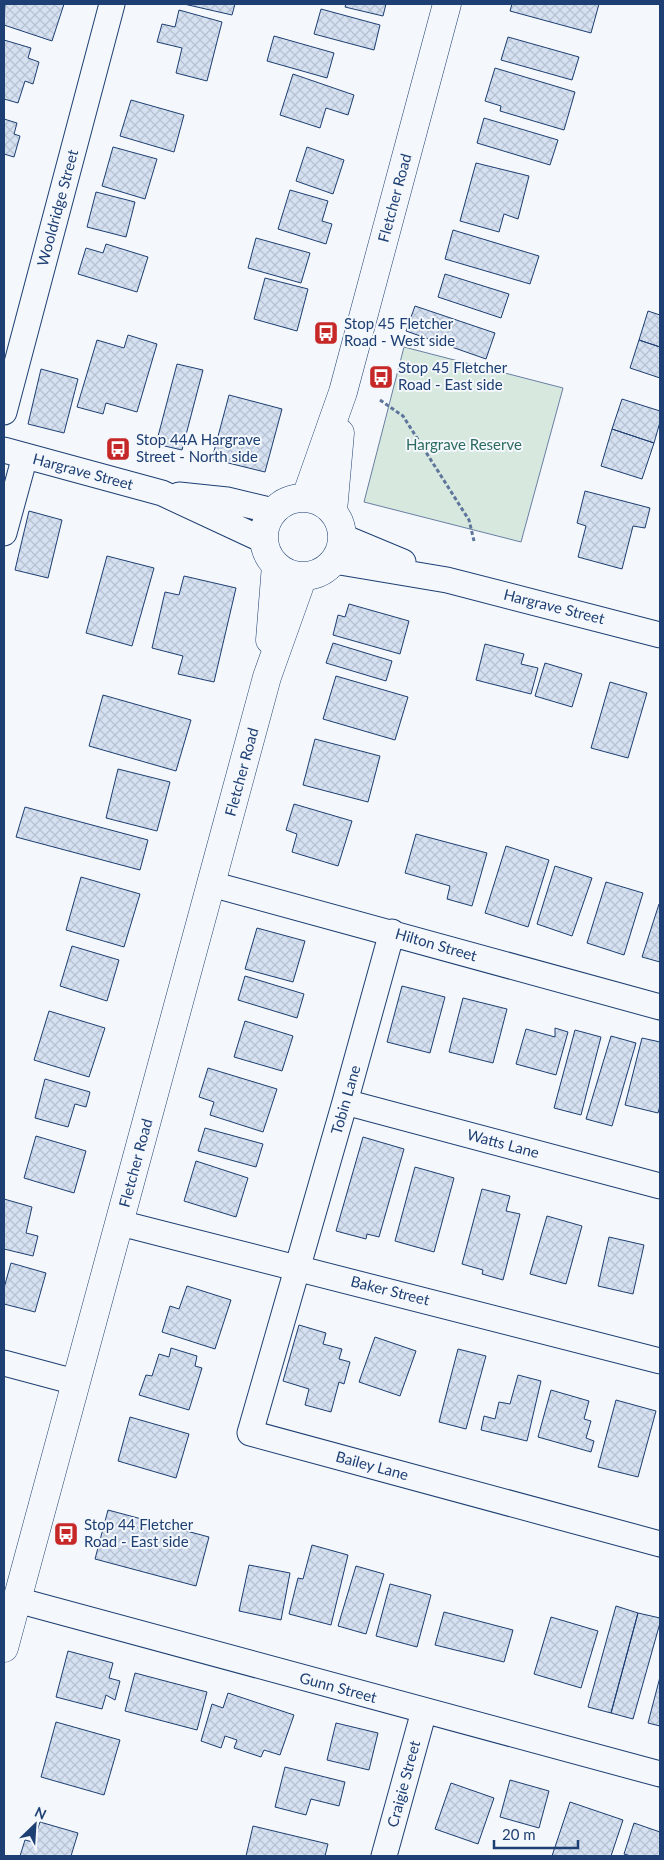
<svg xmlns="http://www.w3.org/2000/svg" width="664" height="1860" viewBox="0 0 664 1860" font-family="Lato,sans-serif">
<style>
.green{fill:#d7e8df;stroke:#687fa3}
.building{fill:url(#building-cross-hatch);stroke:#1d3f73}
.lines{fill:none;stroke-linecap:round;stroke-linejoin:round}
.street-casing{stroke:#1d3f73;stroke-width:27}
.secondary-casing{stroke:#1d3f73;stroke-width:29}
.path{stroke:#5e769c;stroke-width:3;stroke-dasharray:4 2.5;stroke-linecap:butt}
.street{stroke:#f4f7fb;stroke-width:25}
.secondary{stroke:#f4f7fb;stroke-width:28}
.labels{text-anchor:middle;stroke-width:4;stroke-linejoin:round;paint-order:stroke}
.street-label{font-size:15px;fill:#1d3f73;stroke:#f4f7fb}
.poi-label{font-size:15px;fill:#1d3f73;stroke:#f4f7fb;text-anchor:start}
.park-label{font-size:15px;fill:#2c6c60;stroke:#f4f7fb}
</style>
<defs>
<pattern id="building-cross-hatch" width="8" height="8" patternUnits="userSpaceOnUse" patternTransform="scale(1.25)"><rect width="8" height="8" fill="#d5e0f0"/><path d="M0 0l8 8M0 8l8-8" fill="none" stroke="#b6c1d1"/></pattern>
</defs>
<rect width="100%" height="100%" fill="#f4f7fb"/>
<!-- green -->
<path class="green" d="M404 347 563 388 521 542 364 502Z"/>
<!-- building -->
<path class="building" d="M5 4H64L52 41 4 25Z
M184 4H235L232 15Z
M346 4H386L383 16 345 7Z
M512 4H599L591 33 510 11Z
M321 9 380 25 374 50 314 34Z
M179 10 222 22 207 81 176 73 182 48 157 42 162 24 175 27Z
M274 36 334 53 327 78 267 61Z
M508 37 579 57 572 80 501 60Z
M4 40 31 48 28 58 39 62 33 84 25 81 18 103 4 99Z
M495 68 575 92 564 130 500 111 501 106 485 101Z
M293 74 354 95 348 115 326 108 320 128 280 115Z
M131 100 184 115 174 152 120 136Z
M484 118 558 140 550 165 477 143Z
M4 119 17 123 14 134 20 136 14 157 4 154Z
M113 147 157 159 145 199 102 186Z
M307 147 344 160 333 194 296 181Z
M476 163 529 176 518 219 504 214 499 232 460 221Z
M290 190 328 201 322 221 332 224 326 244 278 229Z
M96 192 135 202 126 237 87 227Z
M453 230 539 256 530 284 445 259Z
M256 238 310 253 301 283 248 268Z
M106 244 148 257 137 292 78 274 86 248 103 253Z
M445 274 509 294 501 318 438 297Z
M265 278 308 289 297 331 254 319Z
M415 306 495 333 486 359 406 331Z
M648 311 660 315V347L639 340Z
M128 335 157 344 137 412 106 403 103 414 77 407 97 340 124 348Z
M639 340 660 347V378L630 368Z
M177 364 203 370 182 450 156 444Z
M41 369 78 379 64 433 28 424Z
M229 395 282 409 265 472 212 459Z
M622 399 660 411V422L654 443 612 429Z
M612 429 654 443 642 479 601 466Z
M585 491 650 508 645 528 633 526 622 569 578 557 586 526 577 523Z
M29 511 62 520 48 578 15 570Z
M107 556 154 568 132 646 86 633Z
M184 576 236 588 214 682 178 674 183 656 152 648 165 592 179 595Z
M349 604 409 621 400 654 333 635 338 615 345 617Z
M333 643 392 661 386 681 326 663Z
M485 644 524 654 521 664 538 668 531 694 476 680Z
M545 663 582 674 572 707 535 696Z
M336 676 408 697 395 740 323 719Z
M610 682 647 693 628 758 591 748Z
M103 695 191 720 176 771 89 746Z
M315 739 380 756 368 802 303 785Z
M118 769 170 782 157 831 106 818Z
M294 804 352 821 338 866 292 852 297 834 286 830Z
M25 807 148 840 140 870 16 837Z
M416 834 487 853 472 906 447 899 450 886 405 873Z
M506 846 549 860 528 927 485 913Z
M555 866 592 878 572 936 537 924Z
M81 877 140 894 124 947 66 930Z
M606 882 643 893 624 955 587 943Z
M659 904 660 905V962L642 957Z
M257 928 305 941 293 982 245 969Z
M72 946 119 960 107 1001 60 986Z
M245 976 304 994 297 1018 238 1000Z
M402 986 445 997 430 1053 387 1042Z
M463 998 507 1009 493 1063 449 1052Z
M49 1011 105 1028 89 1077 34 1060Z
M245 1021 293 1036 282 1071 234 1057Z
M555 1028 568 1032 556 1075 516 1064 526 1029 555 1037Z
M575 1030 601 1037 581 1115 554 1108Z
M611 1036 636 1043 612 1126 586 1119Z
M642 1038 660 1042V1106L658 1113 625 1105Z
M208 1068 277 1089 263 1132 210 1115 214 1102 199 1097Z
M45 1079 90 1092 86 1107 75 1104 68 1127 35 1118Z
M205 1128 263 1144 256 1167 198 1151Z
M36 1136 86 1151 74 1193 24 1178Z
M363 1137 404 1149 379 1237 367 1234 366 1239 336 1231Z
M196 1161 248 1178 236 1217 184 1201Z
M415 1167 454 1178 434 1252 395 1241Z
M482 1189 510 1196 506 1211 520 1214 503 1280 482 1274 483 1270 462 1264Z
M4 1199 32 1207 26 1233 38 1236 33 1256 4 1249Z
M547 1216 582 1226 566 1284 530 1274Z
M609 1237 644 1245 633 1294 598 1286Z
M11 1263 46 1273 35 1312 4 1304V1288Z
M187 1286 231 1300 215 1349 162 1332 170 1306 179 1309Z
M299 1325 326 1333 323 1344 342 1349 339 1359 350 1362 344 1384 339 1382 331 1412 305 1405 309 1389 283 1381Z
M375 1337 416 1351 400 1396 359 1382Z
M171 1348 197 1356 195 1366 202 1368 189 1410 139 1395 146 1375 152 1376 159 1354 169 1357Z
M458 1349 486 1356 466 1429 439 1422Z
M518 1375 541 1381 527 1441 481 1430 484 1416 495 1419 499 1402 510 1404Z
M551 1390 589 1401 584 1419 591 1421 586 1438 594 1441 591 1452 538 1437Z
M616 1400 656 1411 638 1477 598 1467Z
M130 1417 189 1434 176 1478 118 1461Z
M108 1510 209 1537 196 1586 95 1559Z
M312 1545 348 1555 331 1625 289 1614 298 1578 303 1579Z
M249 1565 290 1573 281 1620 239 1611Z
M356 1566 384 1574 366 1634 338 1626Z
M390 1584 431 1595 417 1647 376 1636Z
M616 1606 638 1613 611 1713 588 1707Z
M444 1612 513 1630 504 1662 435 1645Z
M638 1613 660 1618V1623L633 1719 611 1713Z
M551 1617 598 1631 581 1688 534 1674Z
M68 1651 113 1663 109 1678 120 1681 115 1700 106 1695 102 1709 56 1697Z
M135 1673 207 1692 197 1730 125 1711Z
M660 1677V1726L648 1723Z
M228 1693 294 1715 280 1755 264 1750 261 1757 234 1748 237 1740 225 1736 221 1748 201 1741 212 1704 223 1708Z
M56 1722 120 1740 104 1795 41 1777Z
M336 1723 378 1733 369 1770 327 1760Z
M285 1767 345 1782 339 1806 311 1799 306 1815 275 1807Z
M510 1780 549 1791 539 1828 500 1817Z
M451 1783 494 1798 478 1844 435 1829Z
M570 1802 623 1820 611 1856H552Z
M40 1822 78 1833 71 1856H20L25 1840 33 1842Z
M634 1823 660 1832V1856H631L624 1854Z
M253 1826 328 1844 325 1856H246Z"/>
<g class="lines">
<defs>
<path id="street" d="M4 412 112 4
M4 450 162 493 263 540
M179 495 227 500 273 511
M4 533 25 456
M343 537 403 562
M334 561 447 580 660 635
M211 884 660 1007
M392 932 345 1102 250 1433 660 1544
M345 1102 660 1186
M120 1223 660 1361
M4 1363 75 1382
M17 1600 660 1774
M384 1856 424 1711"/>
<path id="secondary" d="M306 497 343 392 447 4
M264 537a39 39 0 1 1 78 0a39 39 0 1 1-78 0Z
M333 511 340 433
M270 640 276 565
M4 1648 267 677 303 576"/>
</defs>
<!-- street casing -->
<use href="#street" class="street-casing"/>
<!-- secondary casing -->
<use href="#secondary" class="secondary-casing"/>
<!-- path -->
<path class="path" d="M380 400 403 416 469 520 474 541"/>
<!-- street -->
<use href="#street" class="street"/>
<!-- secondary -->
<use href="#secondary" class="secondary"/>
</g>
<!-- icons -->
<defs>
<symbol id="bus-square" viewBox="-11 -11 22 22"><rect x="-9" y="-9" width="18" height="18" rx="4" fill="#c62828" stroke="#f4f7fb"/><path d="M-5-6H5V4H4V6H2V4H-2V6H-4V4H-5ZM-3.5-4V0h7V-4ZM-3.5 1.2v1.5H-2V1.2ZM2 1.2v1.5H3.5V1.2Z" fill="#fff"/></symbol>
</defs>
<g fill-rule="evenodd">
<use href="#bus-square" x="312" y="319" width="28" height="28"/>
<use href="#bus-square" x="367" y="363" width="28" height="28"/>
<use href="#bus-square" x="104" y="435" width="28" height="28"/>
<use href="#bus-square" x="52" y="1520" width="28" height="28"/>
</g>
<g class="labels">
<!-- street labels -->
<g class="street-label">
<text transform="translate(395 198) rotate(-75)" y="5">Fletcher Road</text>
<text transform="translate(58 208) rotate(-75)" y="5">Wooldridge Street</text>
<text transform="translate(83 472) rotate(15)" y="5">Hargrave Street</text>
<text transform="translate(554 607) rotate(14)" y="5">Hargrave Street</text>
<text transform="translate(242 772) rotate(-75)" y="5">Fletcher Road</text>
<text transform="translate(436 945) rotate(16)" y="5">Hilton Street</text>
<text transform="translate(346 1100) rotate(-74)" y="5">Tobin Lane</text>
<text transform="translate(503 1144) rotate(15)" y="5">Watts Lane</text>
<text transform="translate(136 1163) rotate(-75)" y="5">Fletcher Road</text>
<text transform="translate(390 1291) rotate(14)" y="5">Baker Street</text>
<text transform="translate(372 1466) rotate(15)" y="5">Bailey Lane</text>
<text transform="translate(338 1688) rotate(15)" y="5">Gunn Street</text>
<text transform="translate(404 1784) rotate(-75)" y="5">Craigie Street</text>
</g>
<!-- poi labels -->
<g class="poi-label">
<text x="344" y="329">Stop 45 Fletcher<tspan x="344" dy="17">Road - West side</tspan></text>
<text x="398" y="373">Stop 45 Fletcher<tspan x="398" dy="17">Road - East side</tspan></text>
<text x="136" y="445">Stop 44A Hargrave<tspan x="136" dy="17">Street - North side</tspan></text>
<text x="84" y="1530">Stop 44 Fletcher<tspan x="84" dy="17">Road - East side</tspan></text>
</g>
<!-- park labels -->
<g class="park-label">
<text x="464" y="450">Hargrave Reserve</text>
</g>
</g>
<!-- border -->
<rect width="664" height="1860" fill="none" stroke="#1d3f73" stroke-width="10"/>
<!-- north arrow -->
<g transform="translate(35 1825) rotate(25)" stroke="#f4f7fb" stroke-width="4" paint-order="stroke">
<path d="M0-4L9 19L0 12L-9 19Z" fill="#1d3f73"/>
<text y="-8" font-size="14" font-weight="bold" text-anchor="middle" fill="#1d3f73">N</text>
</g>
<!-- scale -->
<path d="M494 1840v8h84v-8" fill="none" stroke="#1d3f73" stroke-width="2.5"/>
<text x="502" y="1840" font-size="15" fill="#1d3f73" stroke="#f4f7fb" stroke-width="4" paint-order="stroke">20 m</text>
</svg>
